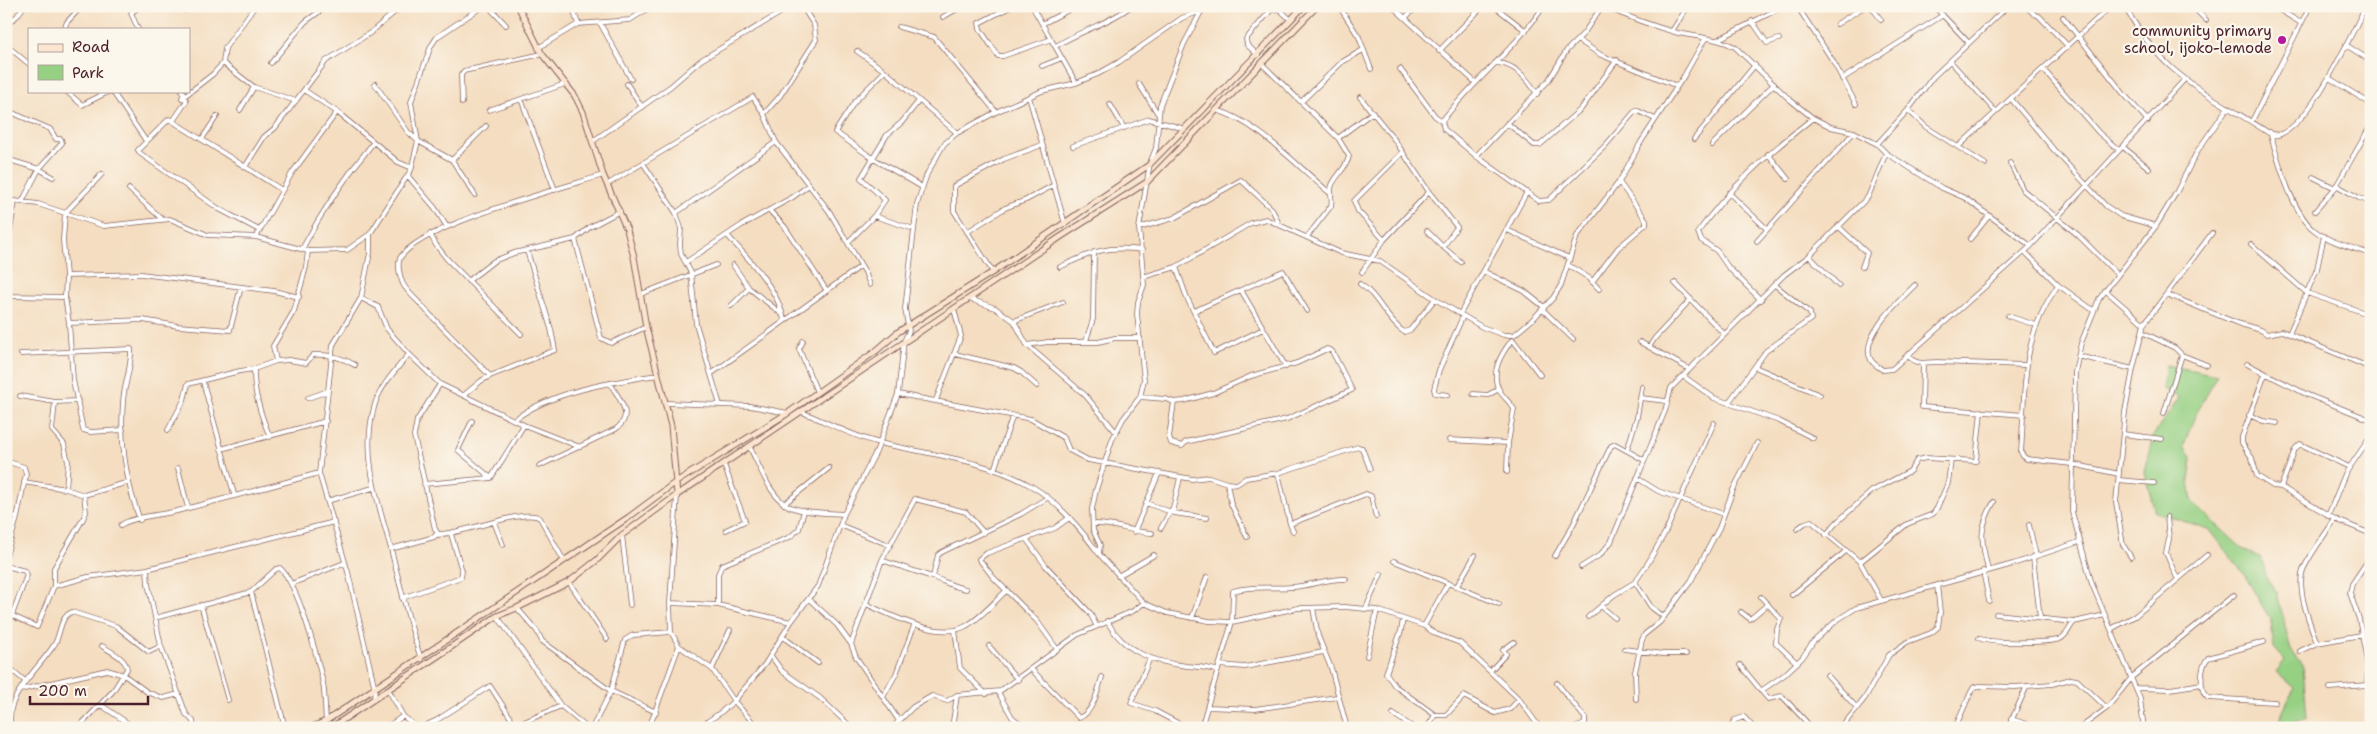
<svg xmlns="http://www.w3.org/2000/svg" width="2377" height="734" viewBox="0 0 2377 734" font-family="'Shantell Sans',sans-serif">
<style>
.green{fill:#96d083;stroke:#707857}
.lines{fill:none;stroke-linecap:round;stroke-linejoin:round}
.street-casing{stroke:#86625f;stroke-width:5.5}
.secondary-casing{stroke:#86625f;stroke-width:7}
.street{stroke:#fff;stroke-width:4}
.secondary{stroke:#fbe5cf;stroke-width:5}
.poi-dot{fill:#b5179e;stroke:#fbf7ec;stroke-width:2}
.labels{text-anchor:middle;stroke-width:4.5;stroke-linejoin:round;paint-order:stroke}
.poi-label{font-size:15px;fill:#4a1f2b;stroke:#fbf7ec;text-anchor:end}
</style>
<rect width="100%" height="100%" fill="#fbf7ec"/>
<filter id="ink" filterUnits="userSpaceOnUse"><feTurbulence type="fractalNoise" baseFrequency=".02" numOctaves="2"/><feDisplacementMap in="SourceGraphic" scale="10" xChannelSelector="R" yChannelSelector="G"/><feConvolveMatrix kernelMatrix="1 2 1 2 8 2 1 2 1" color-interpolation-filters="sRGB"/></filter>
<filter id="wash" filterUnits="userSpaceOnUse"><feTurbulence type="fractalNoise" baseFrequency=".0096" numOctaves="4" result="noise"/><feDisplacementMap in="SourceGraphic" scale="20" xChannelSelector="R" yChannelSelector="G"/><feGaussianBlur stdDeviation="1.12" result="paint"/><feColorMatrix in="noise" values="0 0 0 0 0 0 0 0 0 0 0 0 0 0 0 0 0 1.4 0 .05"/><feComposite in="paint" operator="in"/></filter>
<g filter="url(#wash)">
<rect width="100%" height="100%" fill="#f4ddc0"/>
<!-- green -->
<path class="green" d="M2166 365 2217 375 2195 416 2183 447 2192 458 2189 481 2192 502 2245 551 2261 557 2267 579 2277 592 2291 651 2303 667 2307 718 2286 725 2279 720 2294 688 2276 672 2285 660 2274 648 2271 621 2244 574 2208 529 2155 512 2144 472 2153 436 2179 398 2162 388Z"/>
</g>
<g filter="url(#ink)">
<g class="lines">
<defs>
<path id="street" d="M488 6 506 25
M572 6 578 24
M1012 6 979 23 980 29 998 56H1003L1049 40
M1032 6C1047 33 1061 56 1076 83
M1204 6 1184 44 1160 105 1156 148 1150 163 1139 228 1144 285 1138 302 1137 314 1144 380 1140 397 1123 419 1112 440 1096 490 1092 509 1093 530 1100 545 1099 554 1144 603 1167 613 1209 621 1232 622 1298 608 1345 607 1377 610 1424 626 1436 634 1460 643 1519 699 1540 728
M1339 6 1359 37 1371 69
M1392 6 1475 82
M1494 6 1526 31
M1544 6C1515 49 1473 81 1442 121L1444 129 1476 156 1539 201 1549 200 1605 146 1636 110 1655 119
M1603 6C1628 17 1652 26 1678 33 1697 37 1718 38 1735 47L1789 99 1813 118 1831 127 1854 132 1877 144 1886 153 1942 188 1965 198 2031 246
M1797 6 1833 61 1856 104
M1871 6 1881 20
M1934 6 1969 43
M2026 6 2034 14 2039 16 2067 45
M2124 6C2138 29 2153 52 2173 69 2202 94 2237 112 2269 133L2278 135C2311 126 2350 36 2366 6
M2192 6 2206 20
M2273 6 2301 23
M185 10 197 6
M1618 12 1627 6
M943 17 962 6
M2063 17 2123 93 2148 121
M1405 18 1417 6
M1752 21 1767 43 1779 39
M600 23 631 79
M1042 24 1076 6
M1837 24 1865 6
M6 25 17 16 24 6
M899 27 934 37 996 112
M64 29 67 22 82 6
M138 29 131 13 140 6
M1672 31 1688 6
M1578 40 1601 55 1677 86
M1717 40 1784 6
M6 45 29 64
M2346 45 2371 61
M1056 46C1081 30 1106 25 1130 7
M538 48 578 24 630 20 652 6
M857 51 885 71 957 133
M1439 51 1483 6
M1258 55 1247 45 1246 39 1271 10 1279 9 1291 20
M1951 62 1996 112
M223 63 254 87 296 101
M271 63 305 22 327 6
M1261 63 1338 138 1349 156C1347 168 1336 175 1332 185 1329 193 1333 198 1331 206L1307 237
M1495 63C1514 63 1528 79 1537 94
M1042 66 1062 58
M1400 69 1435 116 1442 121
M2043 69 2099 133 2119 150
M885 71 855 101 835 132 874 159 922 187
M2329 78 2371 104
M1842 79 1943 15
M375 84 408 132 418 141 452 160 475 195
M627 84 642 107
M1139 84 1158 114
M304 90 337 112 398 162 412 168
M66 91 82 105 110 91
M112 91 146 141
M1029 97 1065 224
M1360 97 1394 139 1429 192 1457 227 1443 247 1427 231
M182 98 213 74 223 63 225 48 255 6
M521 99 555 190
M2012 100 2054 150 2106 206 2121 216 2156 226
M1302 101 1342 62 1363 50
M462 103 461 75 464 71 542 54
M1110 104 1124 128
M6 110 50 129 56 139H61L62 143 39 169 22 202
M240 110 254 87
M489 110 565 84
M1216 110C1257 121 1297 166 1330 193
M1908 110 1926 127 1985 164
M764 114 780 96 816 40 814 25 802 6
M173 121 186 102V99L182 98 184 93 182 91
M2252 121 2310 6
M1507 123 1534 145H1540L1581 109 1617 60
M2270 132C2278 160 2291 211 2314 230 2329 242 2353 248 2371 254
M1338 138 1373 112
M202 139 217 116
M1694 139 1755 65
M593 141 671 86 701 60 792 6
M1877 144 1908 110 1933 77 2008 6
M1712 145 1774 84
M1073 146 1149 119 1185 129
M1958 147 2111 6
M2123 147 2149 168
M1768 154 1788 179
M1476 156 1548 81 1567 50 1584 33 1602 6
M6 159 39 169 53 177
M452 160 486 126
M643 163 676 213 681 228 680 245 681 254 691 273 696 324 720 405
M2010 163 2023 190 2078 235 2117 274
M245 167 264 137 275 128 326 61 370 33 402 6
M102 174 65 213 63 240 66 276 65 297 69 323 73 380 83 430 91 432 123 430
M408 176 435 208 447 227
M2313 177 2335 188
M608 184 753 97 764 114 776 142 829 211 865 272 870 285
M2336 185 2359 198 2371 202
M129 189 161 218
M1729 193 1767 229
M6 200 38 204 104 226 170 219 208 235 256 237 308 251 347 250 370 234 411 170 418 141 411 102 431 46 437 37 483 6
M15 201 7 248V293L8 296 65 297
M769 210 785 227 827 291
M2315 211 2335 188 2371 125
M676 213 776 142
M874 216 885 200 861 178 887 135 902 122 918 102
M1838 226 1867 253 1862 267
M1139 228 1174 218 1241 180 1272 209 1279 224
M259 230 219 209 141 154 138 150 169 119 282 190
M1507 230 1569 258
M967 232 1005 208 1026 200 1054 185
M370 234V253L361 298 333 345 319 473 348 572 375 689 374 698
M430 234 436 245 447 259 521 334
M727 235C747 257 780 291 784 321
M256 237 292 173 337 112
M575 239 601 338 611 343 646 327
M1970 239 1989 216
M1384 240 1358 211 1354 201 1403 152
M1757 241 1854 132
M848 242 874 216 914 229
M2251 244 2307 293 2371 315
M1443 247 1461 262
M302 249C322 211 346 176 373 143
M2025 252 2058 285 2093 310
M1809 256 1839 286
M686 262 742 225 793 197 809 185
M733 265 749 288 783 315
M1568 265 1589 278 1599 289
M1060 267C1092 252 1106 245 1142 250
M1176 267 1187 298 1214 353 1263 329
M993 272 954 211V186L1004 159 1042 145
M1362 272 1384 240 1429 192
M1485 272 1524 291 1544 307
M66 276 141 274 274 291 299 297
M1143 277 1176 267 1251 223 1266 219 1341 253 1380 261 1435 299 1482 327 1504 335H1514L1533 319 1553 298 1561 285 1577 236 1619 182 1641 142 1684 76 1705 39
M468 281 494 261 514 253 575 239 590 227 620 211
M1592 282 1618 248 1646 224V220L1619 182
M1675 283 1724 334
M1360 284C1379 296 1385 319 1404 332L1410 330 1435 299
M1915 285C1901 299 1858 338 1871 360 1873 364 1879 367 1883 370L1892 369 2031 246 2185 79
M2058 285C2019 341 2026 388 2021 452L2023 456 2027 459 2072 464 2119 474
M1241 290 1286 367
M2105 290 2144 324
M641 294 716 265
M2166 294 2237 323 2261 330 2267 334 2282 331 2289 334 2371 368
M361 298 378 307 387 329 409 354 440 384 524 425 580 447
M970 299 995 308 1014 321 1027 345 1085 395 1116 432
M1761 300 1728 267 1717 251 1701 240 1698 232C1730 187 1770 152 1813 118
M731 306 749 288
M1542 309 1573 339
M1194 311 1283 271 1307 311
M1460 314 1527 192
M2008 316 2036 325
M1014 321 1063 302
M69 323 143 320 178 326 230 330 241 287
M2142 332 2175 348 2182 355 2207 365
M2289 334 2317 269 2324 236
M1513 340 1540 375
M803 341 799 349 817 392
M1086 341 1093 319 1094 252
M1640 342 1689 369
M1027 345 1048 342H1098L1115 338H1140
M1649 347 1655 338 1691 299
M21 354 131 349C132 367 124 384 123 402 120 442 126 482 140 520
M409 354C396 370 381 385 375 404 360 453 378 502 391 549 400 586 409 623 421 659
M955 354 1014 368 1021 372 1037 386
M1907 355C1916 365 1924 363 1936 362L2025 365
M2078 356 2133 369
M276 361 273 346 294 311 306 267 308 251
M1923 364 1922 407 2024 415
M2247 364 2308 395 2371 420
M1755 367 1820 395
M254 369C253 393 261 416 270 437
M711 374 861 266
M2265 374 2242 437V443L2252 458 2257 476 2273 486 2281 487 2335 519 2371 534
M490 376C468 353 445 331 423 307 417 300 408 293 403 284 400 277 397 265 400 258 420 225 562 188 603 175
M1683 376 1714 398 1779 421 1813 438
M6 377 9 378
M203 382 234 494
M898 394 1031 419 1064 438 1069 450 1088 460 1192 479 1209 477 1227 483 1237 484 1246 478 1278 473 1358 447 1362 448 1370 469
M1473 394 1488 395 1499 389
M464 395 481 381 490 376 555 350 551 329 527 251
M1448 395 1435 393 1434 389 1439 370 1463 316
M20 396 55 402 78 401
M1140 397 1166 399 1174 402 1184 401 1213 393 1251 376 1297 363 1327 349 1332 351 1352 390 1287 419 1186 442 1182 446 1171 443 1169 437 1174 402
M308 398 328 391
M1641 398 1666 401
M936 400 961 336 954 309
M55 402 52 430 64 444 68 462 66 489
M1729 402 1766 351 1811 319 1810 313 1775 285
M666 403 750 406 788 413
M802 412C827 422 853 437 880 443 931 455 987 460 1033 487 1057 501 1083 532 1099 554
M2164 413 2182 355
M2249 415 2263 421 2277 423
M514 420C551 391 612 382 658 375
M472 421 458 450 491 478
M168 430 184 400 188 384 240 371 254 369 276 361 289 360 306 363 313 355C328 354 343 358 355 365
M2123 434 2162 439
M1449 440 1508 443
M749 446C760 465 770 501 793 508 809 513 827 513 844 514
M221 449 326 421
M1627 450 1637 417 1642 387
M6 461 24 467 26 474 17 518 6 556
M724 465 745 521 726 530
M539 466 616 429C635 415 619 399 610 383
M178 468 188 508
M994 470 1013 415
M1507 472 1508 443 1514 409C1510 402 1503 397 1499 390 1490 372 1501 354 1512 340
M1278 473 1290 524 1293 531
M1180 478 1173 508 1174 513 1207 518
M1637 478 1658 491 1723 514
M2118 480 2154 483
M24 482 66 489 84 495 129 482
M1227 483 1231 504 1247 537
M424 484 491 478 524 425
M2281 487 2295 449 2300 444 2349 467
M677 495 670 603 671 632 679 646 712 669 734 701 758 728
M327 501 373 488
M1146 503 1174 513
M784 504 829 468
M6 513 17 518
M2328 516 2345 474 2371 436
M2167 517 2169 539 2166 553 2177 578
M494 522 503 545
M1093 524C1114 523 1131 532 1152 533
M1290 524 1366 494 1371 496 1376 517
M121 525C131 517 162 515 177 511 224 499 272 486 319 473
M840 525 889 545
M2029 525 2036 556
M1161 528 1171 510
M1797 529 1805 523 1811 521 1860 562 1881 600
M1134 532 1159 473
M439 535 435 529 414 436 417 420 440 384
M622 535 630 605
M1826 535 1836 523 1872 491 1910 471 1917 460 1926 458 1976 461 1981 411
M1027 540 1046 566 1090 613 1096 625
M391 549 434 537 437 534C460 536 524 507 540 518L564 561
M1555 556 1573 525 1611 446 1615 444 1644 460
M2371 556 2352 584 2350 593 2359 619 2368 667 2367 685 2371 704
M2033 557 2040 618
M2131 557 2123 545 2116 502 2125 412 2133 369 2144 324 2212 233
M882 560C898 566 915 571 932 577 944 581 953 587 966 589
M1394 561 1499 604
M1860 562 1907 524 1933 514 1937 508 1948 483 1951 460
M6 566 25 571 27 575 12 615
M1581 567 1600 555 1611 542 1665 411 1671 388 1784 275 1809 256 1868 197 1886 153
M147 569 148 584 161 646 186 714 193 721 194 728
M1988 570C1981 540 1978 529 1994 502
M1983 571 1989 601
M1118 576 1154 555
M933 577 938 555 942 552 1021 514 1047 498
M569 582 607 639
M1635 582 1651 607 1664 617
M291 584 344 563
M54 586 88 577 147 569 334 522
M1457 586 1475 555
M251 592 285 728
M1792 595 1846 551
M1761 597 1781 619 1777 629 1776 643 1797 663
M402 598 461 577 462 571 451 534
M809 599 837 625 851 644 856 657 899 721
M670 603 718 605 791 622
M866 604C890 615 941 641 966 626 982 617 994 602 1007 590
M201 605 228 700
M718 605V574L722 565 790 537 799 529 804 511
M1601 606 1615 618
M517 608 537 631 542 641 611 691 656 712
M1313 608 1318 636 1331 668 1347 728
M1366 608 1381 574
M1741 612 1750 619 1768 604
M6 613 37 627 54 586V568L83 519 86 512 84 495
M1996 614 2074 622 2105 615
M497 616 561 706 587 728
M1588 617 1614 595 1635 582 1648 563 1666 531 1714 423
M155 618 251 592 276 569 280 568C299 586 317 656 323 683 325 695 325 709 326 721
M1192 618 1207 577
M1403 619 1401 631 1386 673 1395 686 1435 715H1446L1464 696 1495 713 1510 709 1519 699
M1107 621C1124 652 1153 662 1187 666 1198 667 1208 667 1218 671
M1424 626 1448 583
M2111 629 2135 616 2207 555
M955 630 960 668 986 694
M783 637 818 663
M1979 638C1988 644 2050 643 2060 639 2068 635 2068 629 2074 622
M2264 642 2208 658C2201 666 2198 691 2208 698L2275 702
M2317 643C2310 624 2295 587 2304 568 2312 551 2325 535 2335 519
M851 644 882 560 915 499 966 512 984 533
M989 646 1018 680
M1057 649 1037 621 993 577 979 559 987 553 1055 528 1069 518
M1624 649 1663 654H1686
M2300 651 2317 643 2361 635
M771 656 782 671 820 698 852 728
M1367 656 1377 610
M1150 658 1131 703 1155 711 1187 728
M6 665 25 681
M1219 665 1245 667 1323 652
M1740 665 1768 699 1782 696 1812 728
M712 669 730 630
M1031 669 1079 718C1093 713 1098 690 1102 677
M1490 671 1506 654 1503 650 1514 642
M1827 675 1857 708
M1557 683 1585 718V724L1574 728
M2136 688 2170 689 2202 684
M2330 688 2367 685
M388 689 403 716 415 726 422 727 437 720 490 686 516 726
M20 690 107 670 124 675 147 692 163 698 179 694
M1761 691 1784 675 1802 658 1813 642 1837 620 1856 608 2013 564 2079 542
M998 692 1012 717 1025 728
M883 697 896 674 914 626
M1636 699 1635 672 1642 640 1645 634 1660 622 1691 581 1719 528 1733 490 1757 443
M101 705 129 724
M1208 707 1255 709 1337 697
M1393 714 1414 728
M2011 719 2039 728
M10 728C10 721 10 711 12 705 21 682 41 665 54 645 61 635 59 617 72 612L116 626 149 652 161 646
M69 728 79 726
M78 728 113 691 127 669C126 658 111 652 102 646
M386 728 403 716
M510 728 561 706
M592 728 611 691 625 640 633 635 671 632
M649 728 679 646
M698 728 720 713 734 701 765 664 791 622 818 586 844 514 876 452 898 394 904 341 909 331 905 309 917 204 927 174 944 144 957 133 996 112 1042 91 1076 83 1098 74 1119 62 1182 18 1201 11
M892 728 913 707 932 696 947 701 957 695 1000 691 1077 635 1133 611 1144 603
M952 728 957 695
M1201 728 1232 622 1233 591C1252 585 1272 589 1292 587 1311 586 1327 578 1346 579
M1427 728 1435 715
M1730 728 1735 720 1744 717 1754 728
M1841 728 1865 698 1889 655 1907 642 1931 633 1938 627 1940 612 1937 585
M1955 728 1971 692 1974 687 1980 686 2015 687 2052 684 2071 679 2077 680 2107 708
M2008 728 2027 686
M2080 728 2107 708 2132 677 2234 595
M2144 728 2140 699 2092 584 2072 512 2075 372 2081 343 2099 299 2156 226 2176 193 2198 150 2228 107"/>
<path id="secondary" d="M518 6 542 54 575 96 583 112 603 175 627 230 634 257 646 327 671 426 677 495
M310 728 326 721 629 517 676 482 788 413 876 351 898 332 993 272 1149 165 1304 6
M331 728 497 616 517 608 569 582 597 560 622 535 677 495 1062 236 1147 182 1317 6"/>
</defs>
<!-- street casing -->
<use href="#street" class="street-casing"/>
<!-- secondary casing -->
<use href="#secondary" class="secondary-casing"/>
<!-- street -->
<use href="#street" class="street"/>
<!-- secondary -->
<use href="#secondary" class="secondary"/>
</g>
</g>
<!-- markers -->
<circle class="poi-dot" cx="2282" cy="40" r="5"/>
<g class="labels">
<!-- poi labels -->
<g class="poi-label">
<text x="2272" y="36">community primary<tspan x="2272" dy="17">school, ijoko-lemode</tspan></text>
</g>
</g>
<!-- margin -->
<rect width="2377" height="734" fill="none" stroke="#fbf7ec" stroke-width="25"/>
<!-- legend -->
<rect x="28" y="28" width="162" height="65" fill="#fbf7ec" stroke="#b4a19f"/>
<rect x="38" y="44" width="25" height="8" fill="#fbe5cf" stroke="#b4a19f"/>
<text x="72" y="52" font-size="15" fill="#4a1f2b">Road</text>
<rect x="38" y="65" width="25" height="15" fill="#96d083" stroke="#b4a19f"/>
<text x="72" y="78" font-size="15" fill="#4a1f2b">Park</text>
<!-- scale -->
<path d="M30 696v8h118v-8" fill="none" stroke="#4a1f2b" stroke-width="2.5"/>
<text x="38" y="696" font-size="15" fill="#4a1f2b" stroke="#fbf7ec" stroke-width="4" paint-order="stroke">200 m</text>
</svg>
